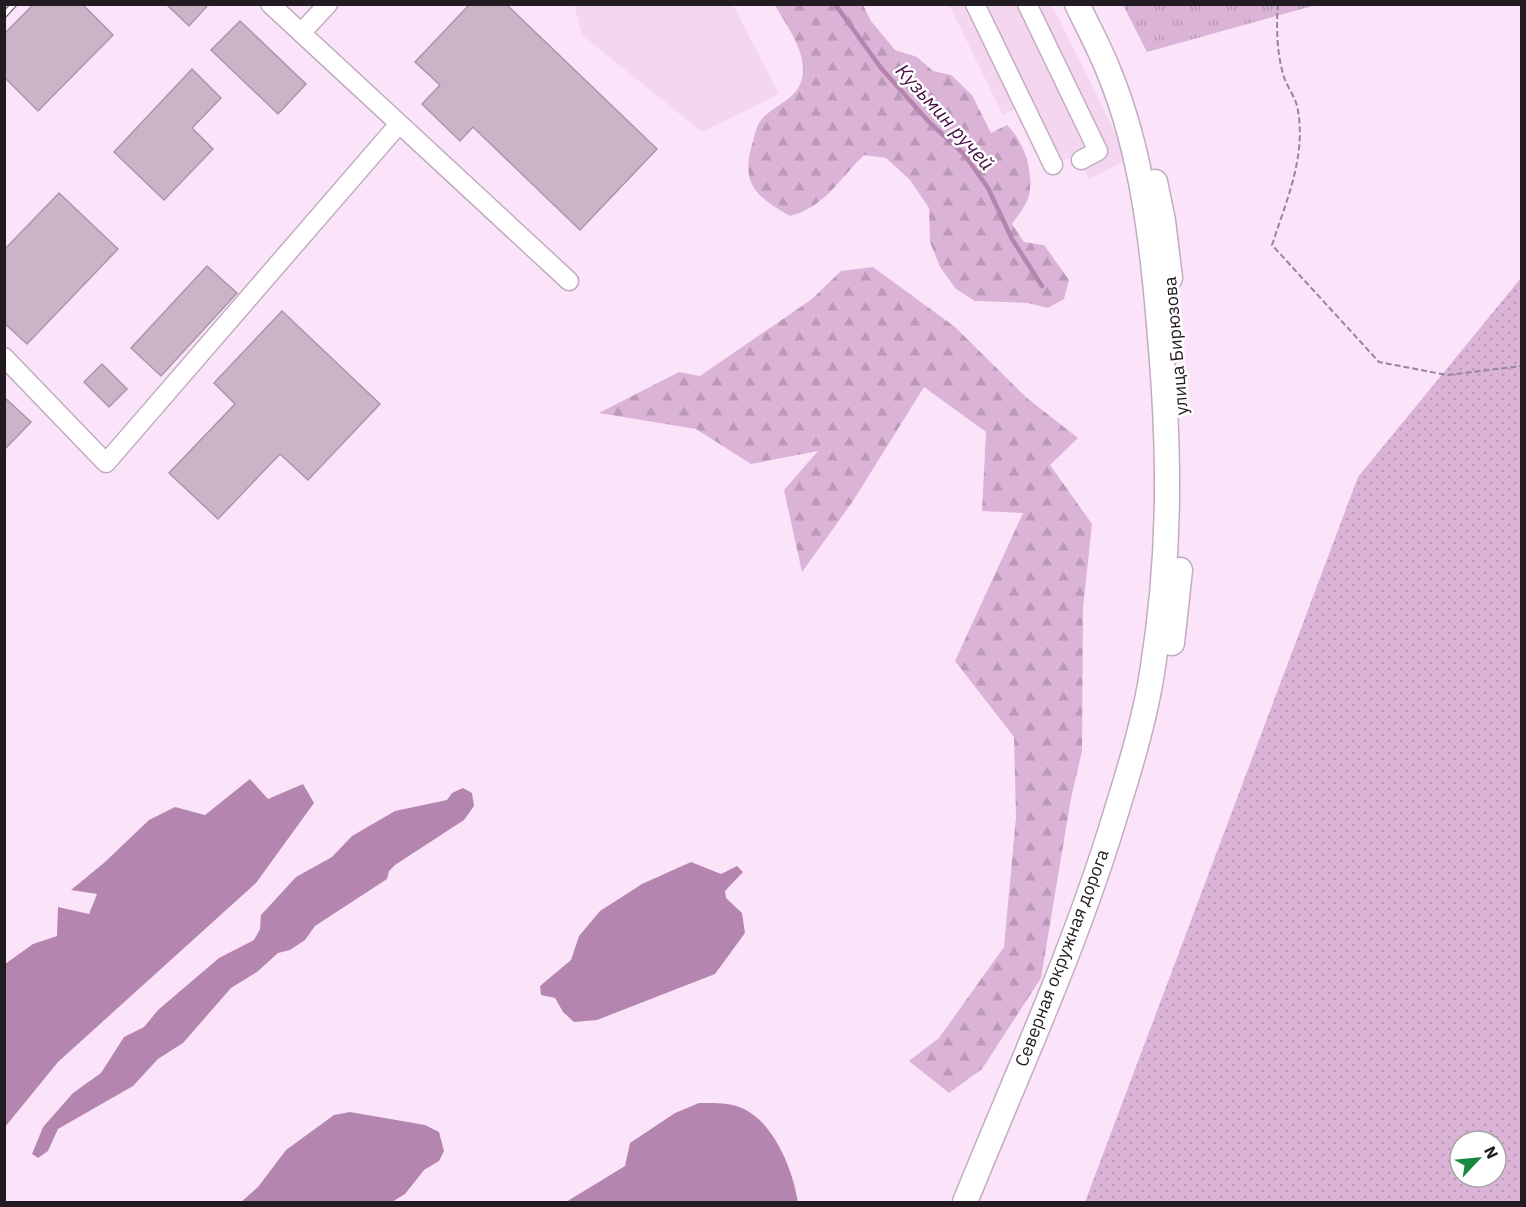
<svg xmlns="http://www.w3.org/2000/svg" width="1526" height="1207" viewBox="0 0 1526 1207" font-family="'IBM Plex Sans',sans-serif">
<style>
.built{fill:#f4d6f0}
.grass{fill:url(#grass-dots);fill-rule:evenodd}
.forest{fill:url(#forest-firs)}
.park{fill:url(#park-tufts)}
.water{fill:#b486af}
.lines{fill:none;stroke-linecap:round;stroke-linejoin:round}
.stream{stroke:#b486af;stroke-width:4.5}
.building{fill:#cbb4c8;stroke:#ab95a8;stroke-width:1.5}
.minor-casing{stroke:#c2acbf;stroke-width:21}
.major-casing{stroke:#c2acbf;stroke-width:27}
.path{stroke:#978795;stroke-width:2;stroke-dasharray:6 3;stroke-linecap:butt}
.minor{stroke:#fff;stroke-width:18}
.major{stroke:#fff;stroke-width:24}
.rail-casing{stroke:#6f616d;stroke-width:7}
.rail{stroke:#fff;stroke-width:4.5;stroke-dasharray:14;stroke-linecap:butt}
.labels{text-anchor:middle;stroke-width:5;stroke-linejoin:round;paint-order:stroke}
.street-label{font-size:18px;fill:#231b22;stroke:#fff}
.water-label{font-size:20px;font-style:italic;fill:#470f45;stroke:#fff}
</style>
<defs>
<pattern id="grass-dots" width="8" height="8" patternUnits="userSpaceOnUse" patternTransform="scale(1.5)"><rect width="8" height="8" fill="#dab3d6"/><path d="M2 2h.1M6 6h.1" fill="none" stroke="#bb99b7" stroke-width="1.8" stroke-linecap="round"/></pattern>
<pattern id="forest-firs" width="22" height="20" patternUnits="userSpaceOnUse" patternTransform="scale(1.5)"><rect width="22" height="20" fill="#dab3d6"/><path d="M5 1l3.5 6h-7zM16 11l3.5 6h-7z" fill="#bb99b7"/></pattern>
<pattern id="park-tufts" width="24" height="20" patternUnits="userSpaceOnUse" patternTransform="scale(1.5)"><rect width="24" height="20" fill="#dab3d6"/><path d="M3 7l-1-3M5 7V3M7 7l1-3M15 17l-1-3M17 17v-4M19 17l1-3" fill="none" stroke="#bb99b7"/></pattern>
</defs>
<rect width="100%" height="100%" fill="#fbe4f9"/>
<!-- built -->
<path class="built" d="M574 5H733L779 94 702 132 582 35Z
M949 5H1052L1128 159 1089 179 1077 154 1053 165 1023 105 1003 115Z"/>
<!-- grass -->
<path class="grass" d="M1521 278V1202H1085L1358 477ZM1460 1141H1496V1177H1460Z"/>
<!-- forest -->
<path class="forest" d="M775 5H863L871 21 895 50 917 57 933 71 951 75 972 95 991 133 1007 125C1024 142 1034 171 1029 195 1027 205 1017 216 1012 224L1024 242 1044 245 1069 280 1064 299 1048 308 1028 303 975 301 956 289 940 267 930 242 929 208 910 180 886 158 864 155C840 178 825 207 790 216 758 198 740 185 752 145 754 138 756 128 759 123 772 103 801 102 803 72 804 48 786 25 775 5Z
M873 267 955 327 1027 398 1078 438 1050 465 1092 524 1083 608 1082 751 1071 798 1041 978 982 1069 949 1093 909 1061 939 1038 1004 947 1016 817 1014 737 955 661 1023 513 982 511 986 432 924 387 853 501 802 572 784 490 818 451 751 464 696 429 599 413 679 372 700 376 812 299 841 271Z"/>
<!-- park -->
<path class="park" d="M1123 5H1316L1147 52Z"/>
<!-- water -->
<path class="water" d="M250 779 268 799 303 784 314 803 256 883 58 1062 5 1127V964L33 944 57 936 58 907 89 914 97 894 71 890 105 862 149 820 175 807 205 815Z
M463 788 472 793 474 806 464 820 395 865 389 871 387 879 315 926 305 940 290 950 278 953 257 972 231 988 183 1043 158 1059 133 1086 58 1129 48 1151 38 1158 32 1154 43 1127 73 1093 101 1073 124 1037 144 1027 158 1010 219 958 254 940 260 929 261 915 296 877 332 857 352 836 395 811 447 800 452 793Z
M691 862 721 874 737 866 743 872 725 891 726 898 742 913 745 933 715 974 597 1020 574 1022 563 1012 555 998 541 995 540 986 571 960 579 936 600 911 642 884Z
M699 1103C714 1103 730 1102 744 1109 775 1124 793 1171 798 1202H566L625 1166 630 1143 675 1113Z
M350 1112 425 1125 439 1132 444 1151 439 1161 424 1170 405 1194 392 1202H241L258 1187 286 1150 334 1115Z"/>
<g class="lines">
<!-- stream -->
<path class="stream" d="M835 4 881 68 929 122 964 154 988 188 1012 239 1042 286"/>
</g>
<!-- building -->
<path class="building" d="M34 4H82L113 35 38 111 4 77V34Z
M166 4H209L189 26Z
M470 4H506L657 149 580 230 473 127 460 141 422 104 440 85 415 62Z
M240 21 306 84 278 114 211 50Z
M192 69 221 98 192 128 213 149 164 200 114 152Z
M59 193 118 249 27 344 4 323V250Z
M207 266 237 293 161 376 131 348Z
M282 311 380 404 308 480 280 454 218 519 169 473 235 404 214 383Z
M102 364 127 389 109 407 84 382Z
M4 397 31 422 4 450Z"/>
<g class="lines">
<defs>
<path id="minor" d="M270 4 569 281
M975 4 1053 165
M1027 4 1098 151 1081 160
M301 33 328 4
M4 357 106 463 399 124"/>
<path id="major" d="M1155 182 1163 221 1170 278
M1172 643 1180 570
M965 1202C1018 1071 1078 942 1118 806 1132 762 1145 718 1152 673 1171 557 1170 452 1160 336 1153 249 1143 154 1109 72 1100 49 1088 27 1077 4"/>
</defs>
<!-- minor casing -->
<use href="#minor" class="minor-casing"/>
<!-- major casing -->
<use href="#major" class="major-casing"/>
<!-- path -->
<path class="path" d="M1278 4C1276 28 1277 55 1284 77 1288 89 1297 99 1298 111 1306 157 1286 202 1272 245L1379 362 1447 375 1522 366"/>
<!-- minor -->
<use href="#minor" class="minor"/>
<!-- major -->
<use href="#major" class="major"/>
<defs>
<path id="rail" d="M4 15 14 4"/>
</defs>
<!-- rail casing -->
<use href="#rail" class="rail-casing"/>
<!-- rail -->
<use href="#rail" class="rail"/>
</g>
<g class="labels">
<!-- street labels -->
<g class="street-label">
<text transform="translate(1176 346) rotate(-95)" y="6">улица Бирюзова</text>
<text transform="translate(1062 958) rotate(-69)" y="6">Северная окружная дорога</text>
</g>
<!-- water labels -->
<g class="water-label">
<text transform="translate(945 117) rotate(48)" y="7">Кузьмин ручей</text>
</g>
</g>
<!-- border -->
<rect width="1526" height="1207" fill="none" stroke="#231b22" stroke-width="12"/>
<!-- north arrow -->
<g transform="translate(1478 1159) rotate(64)"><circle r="28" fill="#ffffff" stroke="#a7a4a7" stroke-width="1.5"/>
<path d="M0-4.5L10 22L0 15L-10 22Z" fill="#188840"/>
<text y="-9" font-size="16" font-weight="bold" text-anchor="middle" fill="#231b22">N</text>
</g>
</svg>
